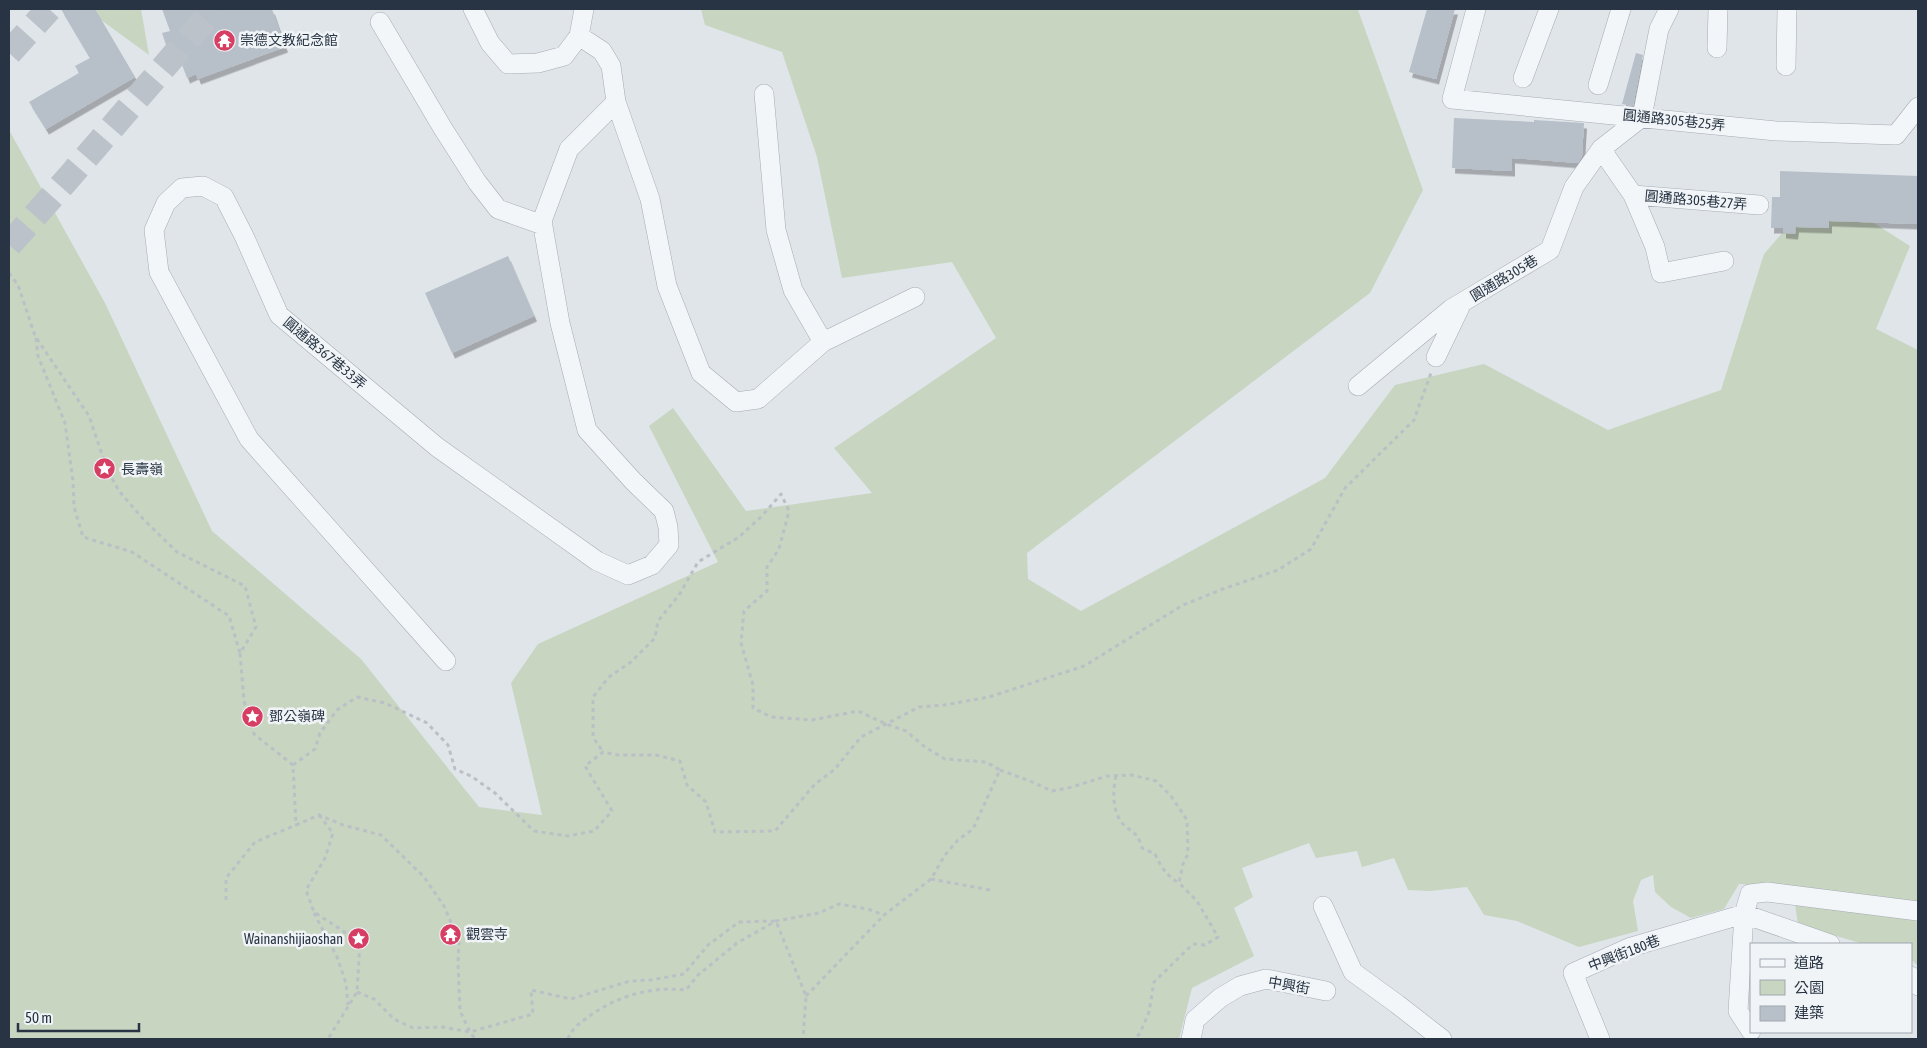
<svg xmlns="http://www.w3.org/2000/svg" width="1927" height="1048" viewBox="0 0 1927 1048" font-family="'Asap Condensed','Noto Sans TC',sans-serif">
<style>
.green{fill:#c8d5c1}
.building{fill:#b7bfc8;filter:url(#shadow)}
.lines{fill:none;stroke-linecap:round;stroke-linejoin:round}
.highway-tunnel{stroke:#bbc2c9;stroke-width:26;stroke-dasharray:26 13;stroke-linecap:butt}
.minor-casing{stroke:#a5acb5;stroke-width:20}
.path{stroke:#bac0c5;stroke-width:3;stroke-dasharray:4 4;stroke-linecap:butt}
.minor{stroke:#f3f6f8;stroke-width:19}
.labels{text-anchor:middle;stroke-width:5;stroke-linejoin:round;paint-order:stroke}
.poi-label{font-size:14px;fill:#283443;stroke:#f0f4f7;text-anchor:start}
.street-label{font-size:14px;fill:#283443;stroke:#f0f4f7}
</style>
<defs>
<filter id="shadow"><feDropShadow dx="3" dy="5.5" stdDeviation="0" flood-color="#0004"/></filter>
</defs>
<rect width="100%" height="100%" fill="#e0e5ea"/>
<!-- green -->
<path class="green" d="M86 9H141L149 55Z
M701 9 1358 10 1423 190 1370 293 1027 553 1028 579 1081 611 1325 478 1395 385 1484 364 1608 430 1721 390 1764 254 1820 189 1910 246 1876 329 1918 350V966L1911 959V944H1864L1798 925 1793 889 1739 884 1724 909 1691 918 1671 907 1655 892 1653 875 1641 880 1633 901 1638 931 1579 947 1517 921 1484 915 1467 887 1430 891 1408 890 1394 858 1362 867 1357 851 1316 858 1309 843 1242 868 1253 897 1234 908 1254 956 1192 988 1179 1039H9V130L105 303 212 531 361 659 479 807 542 815 511 683 538 644 718 562 649 426 673 408 746 511 872 493 834 448 996 338 952 262 842 278 817 157 782 52 705 25Z"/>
<!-- building -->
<path class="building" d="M61 9H95L135 77 46 129 29 102 79 73 75 66 90 58Z
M162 9H272L285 47 198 79 196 74 187 78 175 46 167 48 162 33 170 31Z
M1427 9H1455L1436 79 1409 72Z
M1636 53 1643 55 1633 106 1622 104Z
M1454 118 1534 122V120L1584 123 1582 156 1578 163 1512 158V171L1452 168Z
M1780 171 1918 176V224L1829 221V228L1796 227 1795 234 1783 233V228H1771L1772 197H1780Z
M508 256 534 316 452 353 425 293Z"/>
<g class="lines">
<!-- highway-tunnel -->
<path class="highway-tunnel" d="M9 53 49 9
M9 245 71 175 214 9"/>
<defs>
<path id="minor" d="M473 9 490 43 508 64 538 63 564 56 579 36
M584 9 579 36 602 51 611 66 616 102 650 199 667 286 701 373 736 402 758 399 823 342 915 297
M1476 9 1452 99 1776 131 1896 135 1918 107
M380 22 442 127 477 182 498 209 543 225
M1717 48 1718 9
M1786 66 1787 9
M1523 78 1549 9
M1598 85 1621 9
M764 94 776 230 793 290 823 342
M1601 149 1633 195 1655 247 1661 273 1724 261
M1633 195 1759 205
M1436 357 1462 303
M1358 386 1451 309 1550 250 1574 187 1601 149 1642 117 1659 29 1669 9
M446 661 249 439 159 272 154 230 166 203 182 188 203 186 224 197 244 236 279 315 437 447 597 561 628 575 652 565 669 545 668 527 664 511 633 481 587 430 560 323 542 221 569 149 616 102
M1323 906 1353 972 1397 1004 1442 1039
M1911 976 1918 986
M1751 1031 1738 1011 1744 914 1750 894 1767 892 1918 911
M1191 1039 1195 1020 1220 998 1240 986 1266 979 1326 991
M1600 1039 1573 973 1631 947 1744 914 1830 944"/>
</defs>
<!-- minor casing -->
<use href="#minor" class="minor-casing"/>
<!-- path -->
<path class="path" d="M9 273 18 285 35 336 89 416 107 469 119 491 143 519 177 552 245 586 256 627 240 653 244 701 254 734 293 765 296 825 319 815 343 825 381 835 424 877 444 906 459 942 458 963 460 1011 470 1032 533 1014 531 990 571 999 630 981 651 980 684 974 708 945 739 922 776 921 806 996 803 1039
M36 338 38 356 65 423 73 481 74 507 83 537 132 552 229 616 240 653
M293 765 315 749 320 733 337 710 357 697 385 703 427 723 448 745 455 769 471 776 495 793 534 831 568 836 594 831 612 811 585 766 603 752 618 755H656L680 761 687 785 706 802 715 832 775 831 815 784 834 770 861 737 919 707 944 705 989 697 1084 666 1183 605 1223 589 1278 570 1311 549 1345 488 1414 420 1431 373
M1000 770 1030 781 1052 791 1072 787 1107 776 1132 775 1156 781 1171 796 1187 820 1188 854 1183 864 1179 883 1197 901 1218 937 1205 945 1193 944 1154 982 1149 1012 1140 1033 1135 1039
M1116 776C1113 790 1112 807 1120 820 1128 833 1136 827 1142 848L1155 854C1161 867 1166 875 1179 883
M319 815 333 833 325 858 306 890 314 912 360 942 357 992 328 1039
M931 879 990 890
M226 900V878L255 842 296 825
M314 913 337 957 346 983 348 1005
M357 992 374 999 394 1019 413 1028 442 1027 470 1032 475 1039
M806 996 884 915
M568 1039C571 1029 580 1023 588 1017 617 996 651 986 686 990L698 975 737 943 776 921 819 913 839 904 868 909 884 915 931 879 945 855 958 840 973 829 1000 770 986 762 945 759 925 747 906 731 886 724 858 711 812 720 771 717 753 708V685L741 643 744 611 767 591V567L779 549 789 511 781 494 762 516 739 537 698 562 679 595 658 621 655 638 631 662 609 677 593 697V737L603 752"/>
<!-- minor -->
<use href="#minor" class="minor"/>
</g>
<!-- icons -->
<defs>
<symbol id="temple-disc" viewBox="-11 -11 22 22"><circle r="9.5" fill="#d73e64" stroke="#f0f4f7"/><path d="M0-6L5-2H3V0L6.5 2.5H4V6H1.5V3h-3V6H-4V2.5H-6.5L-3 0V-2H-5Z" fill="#fff"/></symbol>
<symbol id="sight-disc" viewBox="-11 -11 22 22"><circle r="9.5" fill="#d73e64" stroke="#f0f4f7"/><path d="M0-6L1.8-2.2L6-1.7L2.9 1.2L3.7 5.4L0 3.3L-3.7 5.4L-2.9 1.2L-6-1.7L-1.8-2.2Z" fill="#fff"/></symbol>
</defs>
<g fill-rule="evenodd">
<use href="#temple-disc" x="212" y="28" width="25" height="25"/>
<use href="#sight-disc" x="92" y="456" width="25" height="25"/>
<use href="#sight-disc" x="240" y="704" width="25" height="25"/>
<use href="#temple-disc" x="438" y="922" width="25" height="25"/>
<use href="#sight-disc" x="346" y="926" width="25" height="25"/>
</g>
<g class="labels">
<!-- poi labels -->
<g class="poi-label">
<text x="240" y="45">崇德文教紀念館</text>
<text x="121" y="474">長壽嶺</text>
<text x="269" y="721">鄧公嶺碑</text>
<text x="466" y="939">觀雲寺</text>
<text x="343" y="944" text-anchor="end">Wainanshijiaoshan</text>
</g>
<!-- street labels -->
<g class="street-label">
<text transform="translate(1674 120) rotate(6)" y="5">圓通路305巷25弄</text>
<text transform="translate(1696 200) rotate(5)" y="5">圓通路305巷27弄</text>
<text transform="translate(1504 278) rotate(-31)" y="5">圓通路305巷</text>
<text transform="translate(325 353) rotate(40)" y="5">圓通路367巷33弄</text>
<text transform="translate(1624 953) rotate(-21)" y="5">中興街180巷</text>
<text transform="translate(1289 985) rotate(10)" y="5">中興街</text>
</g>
</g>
<!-- border -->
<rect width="1927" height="1048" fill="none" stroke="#283443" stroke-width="20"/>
<!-- legend -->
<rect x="1750" y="943" width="162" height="90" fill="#f0f4f7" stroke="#a0a7af"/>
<rect x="1760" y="959" width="25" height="8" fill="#f3f6f8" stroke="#a0a7af"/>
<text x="1794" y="968" font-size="15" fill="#283443">道路</text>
<rect x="1760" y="980" width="25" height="15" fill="#c8d5c1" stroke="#a0a7af"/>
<text x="1794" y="993" font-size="15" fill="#283443">公園</text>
<rect x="1760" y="1006" width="25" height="15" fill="#b7bfc8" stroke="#a0a7af"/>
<text x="1794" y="1018" font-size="15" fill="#283443">建築</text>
<!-- scale -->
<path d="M18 1023v8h121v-8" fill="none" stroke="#283443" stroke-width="2.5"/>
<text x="25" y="1023" font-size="15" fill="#283443" stroke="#f0f4f7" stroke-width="4" paint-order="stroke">50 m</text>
</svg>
